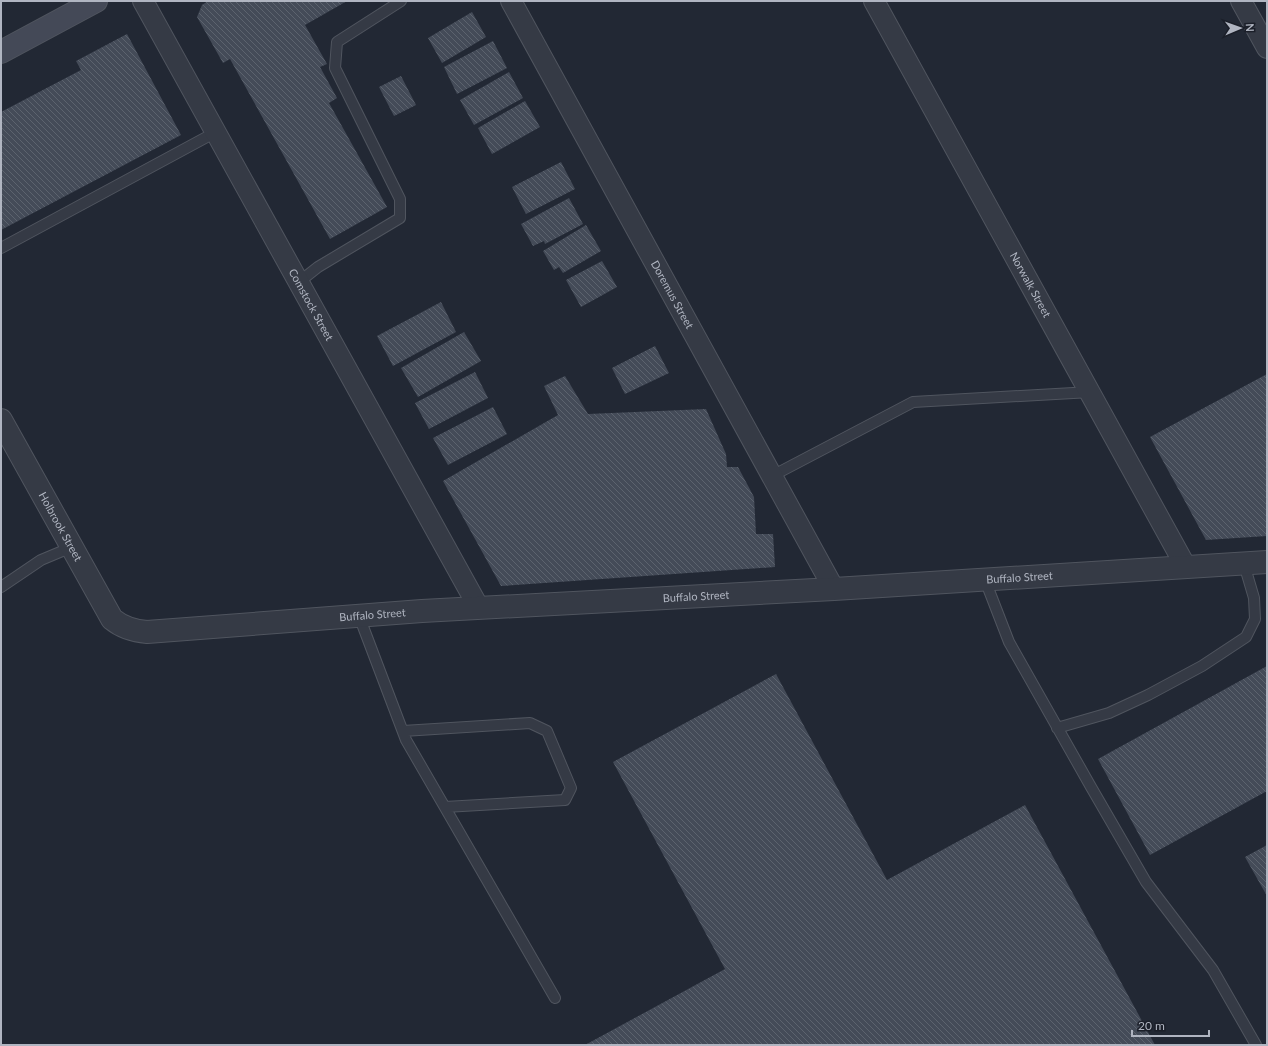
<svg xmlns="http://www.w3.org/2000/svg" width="1268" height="1046" viewBox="0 0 1268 1046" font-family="Lato,sans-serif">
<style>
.building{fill:url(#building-back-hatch)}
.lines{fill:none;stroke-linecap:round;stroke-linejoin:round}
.service-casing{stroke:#50555f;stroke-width:12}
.minor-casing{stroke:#50555f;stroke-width:22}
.tertiary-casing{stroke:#50555f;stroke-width:24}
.secondary-casing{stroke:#50555f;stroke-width:24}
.service{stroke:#353a45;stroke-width:10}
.minor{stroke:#353a45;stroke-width:20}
.tertiary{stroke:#353a45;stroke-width:22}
.secondary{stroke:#444957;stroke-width:22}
.labels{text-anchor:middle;stroke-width:3;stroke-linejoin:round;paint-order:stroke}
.street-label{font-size:11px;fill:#b0b5c1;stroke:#1b1f29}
</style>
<defs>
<pattern id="building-back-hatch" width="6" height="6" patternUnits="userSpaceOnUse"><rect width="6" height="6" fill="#444b58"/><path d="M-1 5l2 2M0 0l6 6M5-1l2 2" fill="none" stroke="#5c636e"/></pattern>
</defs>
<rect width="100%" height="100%" fill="#222834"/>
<!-- building -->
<path class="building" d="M208 1H347L305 25 327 64 320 67 337 98 329 103 387 207 330 239 230 59 223 63 197 17 202 5Z
M472 12 486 37 442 63 428 38Z
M127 34 181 135 1 230V112L81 70 76 61Z
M493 41 507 68 457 94 444 67Z
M509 72 523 98 474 125 460 100Z
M401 76 416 105 394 116 379 87Z
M525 101 540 127 492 154 478 128Z
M561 162 575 189 526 214 512 187Z
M569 198 583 224 545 244 544 241 533 246 521 224Z
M586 225 601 251 563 273 559 267 554 270 543 251Z
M602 261 617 287 581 307 566 280Z
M441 302 456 332 393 366 377 336Z
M464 332 481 361 418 397 401 368Z
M655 346 669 373 625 394 612 368Z
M475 372 488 398 429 429 415 403Z
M1267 374V536L1206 540 1150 437Z
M565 376 588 414 706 409 726 454 727 467H738L754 497 756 534H773L775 567 501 586 443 481 558 415 544 386Z
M493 407 507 434 448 465 433 438Z
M1267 666V791L1150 855 1098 759Z
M776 674 887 880 1025 805 1155 1045H585L725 969 613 762Z
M1267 845V896L1245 857Z"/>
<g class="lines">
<defs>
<path id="service" d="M1 248 216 132
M299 282 318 267 400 218V199L335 68 337 42 401 1
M772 476 913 402 1091 392
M985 580 1009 642 1091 787 1146 882 1213 970 1256 1045
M1 587 41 560 72 547
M359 616 406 740 555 998
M1057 728 1109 713 1148 695 1202 666 1246 637 1255 619 1254 598 1244 564
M403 731 530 723 547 731 571 788 565 800 445 807"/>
<g id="minor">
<path id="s1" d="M143 1 479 608"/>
<path id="s2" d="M511 1 834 589"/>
<path id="s3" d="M874 1 1186 567"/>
<path d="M1241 1 1267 48"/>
</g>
<g id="tertiary">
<path id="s4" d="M1 420 112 619C123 628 134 631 147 632L422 611 834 589 1267 562"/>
</g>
<path id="secondary" d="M1 52 96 1"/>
</defs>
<!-- service casing -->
<use href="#service" class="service-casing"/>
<!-- minor casing -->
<use href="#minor" class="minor-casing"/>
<!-- tertiary casing -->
<use href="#tertiary" class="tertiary-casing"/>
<!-- secondary casing -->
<use href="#secondary" class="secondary-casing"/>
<!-- service -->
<use href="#service" class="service"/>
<!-- minor -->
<use href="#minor" class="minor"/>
<!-- tertiary -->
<use href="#tertiary" class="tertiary"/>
<!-- secondary -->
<use href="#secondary" class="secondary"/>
</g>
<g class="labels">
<!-- street labels -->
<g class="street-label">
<text dy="4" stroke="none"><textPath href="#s3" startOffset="324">Norwalk Street</textPath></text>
<text dy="4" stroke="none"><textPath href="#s2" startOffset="335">Doremus Street</textPath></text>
<text dy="4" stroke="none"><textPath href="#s1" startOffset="347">Comstock Street</textPath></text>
<text dy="4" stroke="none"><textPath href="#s4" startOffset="122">Holbrook Street</textPath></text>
<text dy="4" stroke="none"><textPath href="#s4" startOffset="1140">Buffalo Street</textPath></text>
<text dy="4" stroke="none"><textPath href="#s4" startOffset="816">Buffalo Street</textPath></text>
<text dy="4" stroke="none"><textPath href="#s4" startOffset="492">Buffalo Street</textPath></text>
</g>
</g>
<!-- border -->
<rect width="1268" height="1046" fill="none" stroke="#b0b5c1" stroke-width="4"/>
<!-- north arrow -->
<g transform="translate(1240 28) rotate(88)" stroke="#1b1f29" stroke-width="3" paint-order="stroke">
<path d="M0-3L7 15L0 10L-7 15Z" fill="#b0b5c1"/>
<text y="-6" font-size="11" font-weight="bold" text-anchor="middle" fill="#b0b5c1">N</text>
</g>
<!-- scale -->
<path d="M1132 1030v6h77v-6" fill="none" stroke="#b0b5c1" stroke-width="2"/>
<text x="1138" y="1030" font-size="12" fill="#b0b5c1" stroke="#1b1f29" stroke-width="3" paint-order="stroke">20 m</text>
</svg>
